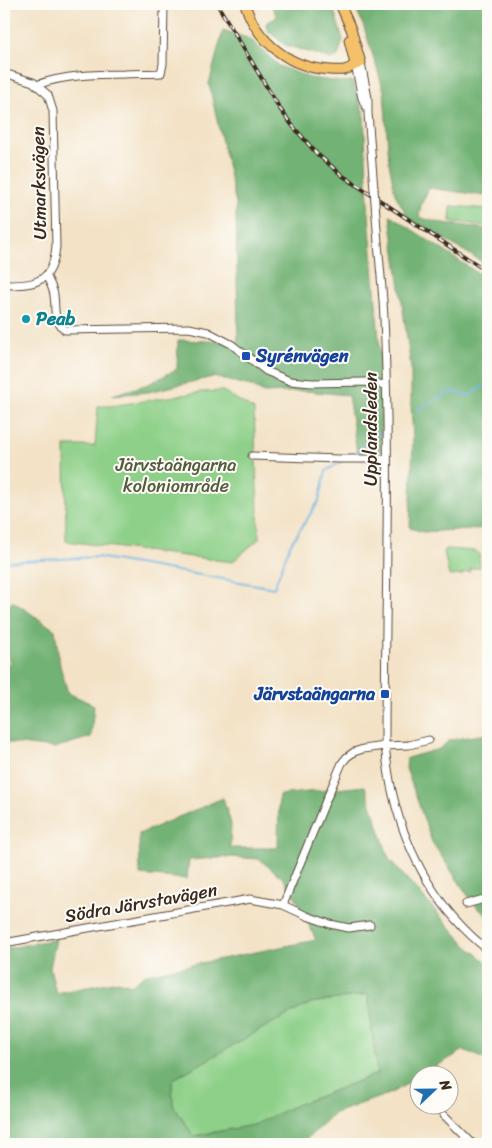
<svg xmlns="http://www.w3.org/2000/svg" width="492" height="1148" viewBox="0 0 492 1148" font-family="Sriracha,sans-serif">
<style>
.green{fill:#8ed089;stroke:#647d54}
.forest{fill:#72b275;stroke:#566e4a;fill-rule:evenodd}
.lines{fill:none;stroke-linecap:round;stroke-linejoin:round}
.stream{stroke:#67afde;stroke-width:2}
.minor-casing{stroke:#574637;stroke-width:9}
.major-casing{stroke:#574637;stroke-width:11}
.minor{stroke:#fff;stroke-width:7}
.major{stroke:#f4c16a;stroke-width:9}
.rail-casing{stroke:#3b2a1e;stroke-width:4}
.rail{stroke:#fdfcf7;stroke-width:2;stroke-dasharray:5.5;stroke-linecap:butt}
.minor-bridge-casing{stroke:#574637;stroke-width:9;stroke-linecap:butt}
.minor-bridge{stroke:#fff;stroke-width:7}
.culture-dot{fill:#0f9aa8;stroke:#fdfcf7;stroke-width:2}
.transit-dot{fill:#1a4fb4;stroke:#fdfcf7;stroke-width:2}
.labels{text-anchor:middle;stroke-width:4;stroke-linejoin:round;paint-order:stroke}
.street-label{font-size:18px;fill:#3b2a1e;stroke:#fdfcf7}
.culture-label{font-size:18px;font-weight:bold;fill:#0d838f;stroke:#fdfcf7;text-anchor:start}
.transit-label{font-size:18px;font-weight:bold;fill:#164399;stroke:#fdfcf7;text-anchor:start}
.park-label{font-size:18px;fill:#545c3e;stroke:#fdfcf7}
</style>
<rect width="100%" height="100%" fill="#fdfcf7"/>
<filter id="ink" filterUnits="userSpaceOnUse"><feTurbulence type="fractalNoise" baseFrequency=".02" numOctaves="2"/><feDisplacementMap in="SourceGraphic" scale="10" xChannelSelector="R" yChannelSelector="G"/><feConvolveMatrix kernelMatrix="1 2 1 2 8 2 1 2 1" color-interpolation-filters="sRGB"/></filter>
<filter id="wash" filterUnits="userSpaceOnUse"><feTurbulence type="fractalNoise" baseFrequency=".0096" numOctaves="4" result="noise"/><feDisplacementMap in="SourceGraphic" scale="20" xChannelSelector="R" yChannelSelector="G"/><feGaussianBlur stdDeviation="1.12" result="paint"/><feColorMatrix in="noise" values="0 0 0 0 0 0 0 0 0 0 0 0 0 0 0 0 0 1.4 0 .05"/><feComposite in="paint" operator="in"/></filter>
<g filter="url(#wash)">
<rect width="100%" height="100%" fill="#f3e2c6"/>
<!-- green -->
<path class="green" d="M451 206 488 209V226L450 221Z
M223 391 254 410 259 539 232 562 66 541 65 446H95L98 406H111L201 392Z
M446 549 475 551 479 553 480 567 470 569V572L463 573V575L449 576 444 551Z
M368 994 377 1074 289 1108 254 1125 193 1136 173 1105 172 1080 265 1027 311 1003Z"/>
<!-- forest -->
<path class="forest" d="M274 4H332L343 40 338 56 331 59 285 45 268 31 266 23 277 17 272 6Z
M354 4H488V196L429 188 421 205 419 217 436 222 488 229V265L409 219 395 194 389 162 384 91 363 24Z
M223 30 250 39 279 66 310 78 341 82 352 81 364 114 368 203 381 365V452H357L348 395 305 391 264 393 251 386 213 377 148 392 112 395 149 384 177 369 178 340 238 342 236 204 209 84Z
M390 215 488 280V528L423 532 410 528 413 441 411 404V368Z
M14 602 55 630 60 666 68 693 94 705 91 737 54 748 4 742V664H10L4 640V603Z
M488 734V917L473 903 432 842 406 768 407 758 439 749 450 740Z
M365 786 389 859 467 946 488 963V1057L484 1059 464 1050 421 1075 419 1077 391 1093 335 1113 301 1144H4V949L56 939 50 968 56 993 118 981 131 985 146 974 316 940 297 900 284 879 259 859 231 857 189 860 187 879 140 875 139 834 223 798 231 824 230 848H278L279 795ZM368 994 377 1074 289 1108 254 1125 194 1136 173 1105 172 1080 265 1027 311 1003Z"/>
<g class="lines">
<!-- stream -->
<path class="stream" d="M417 410 451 391 469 396 481 387 488 383
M349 457 360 450 379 432
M4 562 97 557 274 588 290 545 319 501 326 471 341 462"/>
</g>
</g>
<g filter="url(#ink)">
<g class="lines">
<defs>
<path id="minor" d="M361 63 368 98V113L374 189
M355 64 362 98 366 107
M4 73 33 82 48 95 53 111 56 247C55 252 55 258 53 262 47 286 24 285 4 285
M36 85C65 75 95 74 125 74 137 73 149 74 161 73L163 64 164 4
M378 243C380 268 383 293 384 319 391 461 385 604 385 746 387 763 389 779 393 795 407 855 439 912 488 950
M46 275C49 282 53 288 54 295 56 310 52 319 65 330L189 328 208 332 231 344 266 371 290 381 312 383 364 382 386 385
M252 456 339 459H387
M466 904 488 898
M283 905 327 798 342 763 347 757 354 752 363 749 385 746 409 745 429 740
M4 943 250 899 283 905 307 916 330 924 349 928 370 925
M444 1115 473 1144"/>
<path id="major" d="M245 4C255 38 285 64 320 69 328 70 336 71 344 70 350 69 355 64 361 63L351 29 340 4
M349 40 355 64"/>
</defs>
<!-- minor casing -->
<use href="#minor" class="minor-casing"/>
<!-- major casing -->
<use href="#major" class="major-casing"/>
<!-- minor -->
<use href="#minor" class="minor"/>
<!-- major -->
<use href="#major" class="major"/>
<defs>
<path id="rail" d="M217 4 280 109 292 125 317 154 343 176 488 272"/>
</defs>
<!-- rail casing -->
<use href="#rail" class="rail-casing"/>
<!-- rail -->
<use href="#rail" class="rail"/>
<defs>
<path id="minor-bridge" d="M374 189 378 243"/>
</defs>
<!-- minor-bridge casing -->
<use href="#minor-bridge" class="minor-bridge-casing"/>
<!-- minor-bridge -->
<use href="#minor-bridge" class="minor-bridge"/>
</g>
</g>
<!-- markers -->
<circle class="culture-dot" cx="26" cy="319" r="5"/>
<g class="transit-dot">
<rect x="241" y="351" width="10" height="10" rx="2.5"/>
<rect x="380" y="689" width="10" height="10" rx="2.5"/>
</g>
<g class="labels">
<!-- street labels -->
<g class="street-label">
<text transform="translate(39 183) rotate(-91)" y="6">Utmarksvägen</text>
<text transform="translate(371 429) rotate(-90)" y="6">Upplandsleden</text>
<text transform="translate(141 903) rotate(-10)" y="6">Södra Järvstavägen</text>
</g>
<!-- culture labels -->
<g class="culture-label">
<text x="36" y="325">Peab</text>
</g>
<!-- transit labels -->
<g class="transit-label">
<text x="256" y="362">Syrénvägen</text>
<text x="375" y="700" text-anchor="end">Järvstaängarna</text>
</g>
<!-- park labels -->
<g class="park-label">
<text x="176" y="471">Järvstaängarna<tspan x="176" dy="21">koloniområde</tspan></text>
</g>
</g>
<!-- margin -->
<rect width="492" height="1148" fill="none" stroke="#fdfcf7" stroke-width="20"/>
<!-- north arrow -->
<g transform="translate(434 1090) rotate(68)"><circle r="24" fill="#fdfcf7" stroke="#afa8a0"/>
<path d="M0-4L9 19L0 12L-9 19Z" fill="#1f6fb2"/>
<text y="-8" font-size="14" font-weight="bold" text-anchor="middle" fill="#3b2a1e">N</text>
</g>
</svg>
